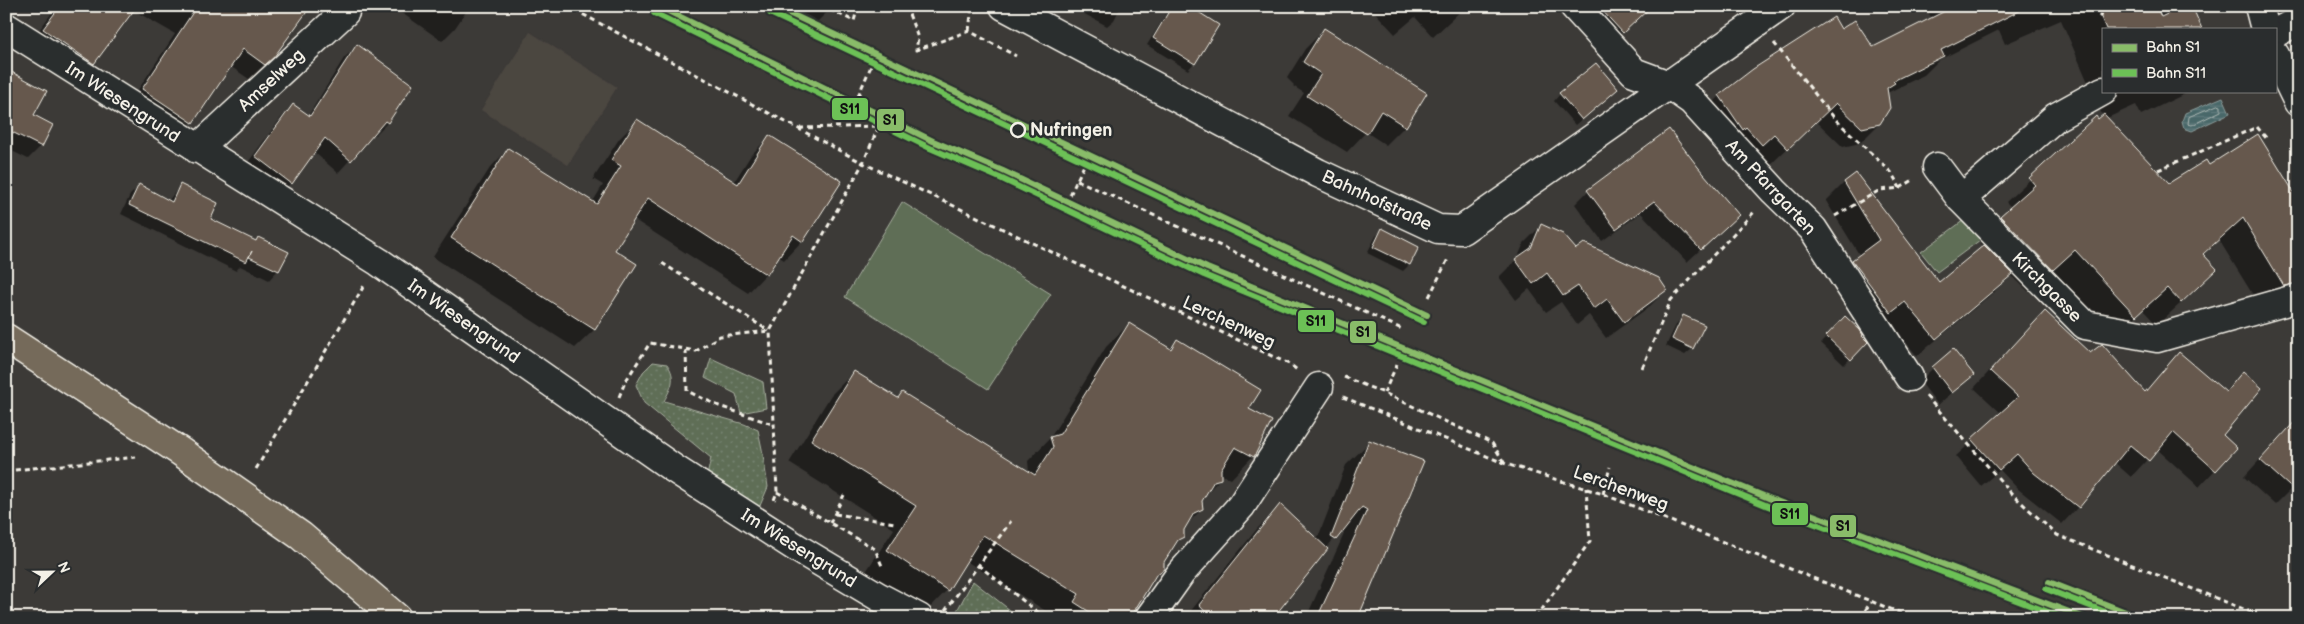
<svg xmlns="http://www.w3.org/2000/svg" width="2304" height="624" viewBox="0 0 2304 624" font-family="'Balsamiq Sans',sans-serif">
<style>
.built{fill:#4c4641}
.grass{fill:url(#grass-dots);stroke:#a9b0a0}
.green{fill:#5e6e57;stroke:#a9b0a0}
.water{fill:url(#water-rules);stroke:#8d9e9c}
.shadow{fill:#0007}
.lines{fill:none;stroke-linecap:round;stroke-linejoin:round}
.shore{stroke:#afbab5;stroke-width:1}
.building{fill:#66594d;stroke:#f4f1e8}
.street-casing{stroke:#f4f1e8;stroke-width:31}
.secondary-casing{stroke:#f4f1e8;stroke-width:31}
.primary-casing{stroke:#f4f1e8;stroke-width:31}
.path{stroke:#f4f1e8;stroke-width:3;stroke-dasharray:5 4;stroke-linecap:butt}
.street{stroke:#2a2d2e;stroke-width:28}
.secondary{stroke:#2a2d2e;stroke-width:28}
.primary{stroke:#746a5a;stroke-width:28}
.rail-1-casing{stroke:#2a2d2e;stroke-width:10}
.rail-2-casing{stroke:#2a2d2e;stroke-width:10}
.rail-1{stroke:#89bc69;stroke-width:6}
.rail-2{stroke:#6cc156;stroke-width:6}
.stop-dot{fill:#2a2d2e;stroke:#f4f1e8;stroke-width:2.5}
.labels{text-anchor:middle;stroke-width:5;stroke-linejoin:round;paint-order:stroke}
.street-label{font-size:18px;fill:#f4f1e8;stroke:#2a2d2e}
.stop-label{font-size:18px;font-weight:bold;fill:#f4f1e8;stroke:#2a2d2e;text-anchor:start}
.line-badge{stroke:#2a2d2e;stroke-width:2}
.pale-badge-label{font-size:14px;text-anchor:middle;font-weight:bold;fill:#111}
</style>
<defs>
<pattern id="grass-dots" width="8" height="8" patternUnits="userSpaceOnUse" patternTransform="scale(1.25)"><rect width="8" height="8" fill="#5e6e57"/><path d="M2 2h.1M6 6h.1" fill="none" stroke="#76836f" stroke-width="1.8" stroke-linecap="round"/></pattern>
<pattern id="water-rules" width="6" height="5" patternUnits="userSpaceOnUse" patternTransform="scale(1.25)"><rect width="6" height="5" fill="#486769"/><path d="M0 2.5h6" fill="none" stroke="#637d7e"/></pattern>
</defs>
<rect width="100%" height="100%" fill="#3c3a37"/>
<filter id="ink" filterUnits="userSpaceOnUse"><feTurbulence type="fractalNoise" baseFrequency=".02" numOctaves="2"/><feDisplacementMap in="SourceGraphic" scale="10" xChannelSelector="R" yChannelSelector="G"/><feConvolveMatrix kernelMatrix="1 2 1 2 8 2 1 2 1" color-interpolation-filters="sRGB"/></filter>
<g filter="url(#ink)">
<!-- built -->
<path class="built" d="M530 32 617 87 568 165 481 110Z"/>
<!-- grass -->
<path class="grass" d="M711 358 763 382 766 408 741 413 736 394 705 378Z
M653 362 667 364C677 378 671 388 664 401L744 424 758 430 762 449 768 487 759 508 707 476 711 458 644 403 636 385 643 372Z
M973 581 1020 618H953Z"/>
<!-- green -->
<path class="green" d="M902 202 1051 294 988 389 845 297Z
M1964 220 1980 240 1937 272 1921 252Z"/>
<!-- water -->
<path class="water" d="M2223 97 2230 113 2192 131 2184 128 2182 121 2185 113Z"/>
<!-- shadow -->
<path class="shadow" d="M57 6H104L93 63 74 82 25 49Z
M126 6H292L273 56 249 79 230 66 192 122 177 138 128 105 175 34Z
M398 6H470L455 28 442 41 396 9Z
M788 6H833L818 21Z
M1079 6H1121L1114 20 1107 26 1077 10Z
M1171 6H1186L1194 63 1188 70 1147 45Z
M1220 6H1232L1226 12Z
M1369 6H1466L1433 37 1415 17 1395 34Z
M1573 6H1651L1609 45Z
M1683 6H1696L1686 11Z
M1925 6H2191L2201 29H2103V91H2191L2141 115 2136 105 2107 118 2168 186 2209 166 2298 201V285L2261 308 2219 240 2203 255 2216 269 2193 292 2157 325 2143 310 2112 339 2051 272 2029 292 2011 275 1994 292 1917 356 1887 319 1835 279 1860 256 1826 201 1844 183 1939 284 1984 247 1978 240 2012 208 2006 202 2096 118 2098 121 2103 117 2061 20 2005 44 1999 30 1939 60 1924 75 1887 93 1879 124 1860 143 1843 147 1816 121 1768 167 1701 115 1720 96 1841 31 1873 48 1932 19Z
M2276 6H2295L2280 14Z
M1324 30 1405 126 1386 145 1366 132 1347 152 1289 116 1304 93 1293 86 1294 85 1287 78 1305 49Z
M357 46 411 86 387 123 375 135 373 134 338 173 314 152 291 183 278 195 243 169 281 118 293 105 308 116 344 58Z
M6 71 33 116 51 126 40 147 28 159 6 148Z
M1560 94 1610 95 1575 125 1554 101Z
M637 121 734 182 751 155 769 137 802 241 784 260 778 256 766 274 748 293 633 219 613 250 635 264 594 330 575 348 433 257 490 168 508 149 592 203 603 185 593 179 619 139Z
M1669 131 1724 228 1687 262 1641 213 1602 241 1575 204 1588 191Z
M139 186 168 201 180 186 209 219 255 242 258 238 278 270 269 280 240 266 236 271 121 214 130 195Z
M1541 226 1576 251 1666 290 1649 307 1606 338 1589 315 1577 325 1561 302 1546 312 1529 289 1516 300 1499 277 1517 259 1524 243Z
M1382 230 1417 247 1409 265 1403 271 1367 253 1376 236Z
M1684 317 1703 326 1692 349 1685 355 1666 346 1677 323Z
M1845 318 1866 342 1844 365 1821 343Z
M1129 324 1169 349 1177 340 1247 410 1253 456 1231 479 1220 474V479L1200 500 1202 509 1185 526 1183 536 1172 547 1163 562V569L1152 580 1129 618H1057L966 561 947 590 925 613 865 573 894 529 789 463 831 395 854 372 896 399 902 393 1029 472 1028 461 1050 438 1106 347Z
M2028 329 2090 355 2144 392 2179 354 2224 392 2243 373 2221 435 2215 470 2199 487 2157 449 2131 477 2114 462 2078 507 2062 524 2018 489 2000 470 1981 486 1956 456 2002 414 1974 388Z
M1933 368 1972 375 1938 405 1920 381Z
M2298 400V410L2293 406Z
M2298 418V482L2275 505 2244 477Z
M1370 442 1423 462 1357 618H1306L1344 534 1340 531 1271 618H1185L1257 529 1280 506 1317 540 1346 465Z"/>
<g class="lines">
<!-- shore -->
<path class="shore" d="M2218 105 2221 106V111L2192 125 2188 124 2189 117Z"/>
</g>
<!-- building -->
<path class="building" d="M60 6H137L94 64 43 29Z
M197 6H311L274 57 265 65 243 49 193 123 142 89Z
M1172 6H1189L1219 25 1195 64 1153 38Z
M1598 6H1652L1623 33Z
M1955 6H2029L1941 50 1944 56 1893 81 1895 83 1887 88 1890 108 1880 124 1862 128 1836 103 1788 149 1774 134 1762 145 1746 127 1743 130 1719 95 1753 69 1834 17 1841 29 1855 20 1873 47Z
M2096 6H2156L2161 17 2184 6H2192L2202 29H2106Z
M1324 28 1427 93 1406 127 1381 111 1367 134 1307 96 1321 74 1303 62Z
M357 44 413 85 388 123 385 121 351 161 325 138 292 184 255 156 293 104 310 116Z
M1596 63 1618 89 1582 120 1559 93Z
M6 69 47 91 34 115 53 125 42 147 6 129Z
M2104 114 2169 183 2206 160 2209 165 2258 134 2298 199V283L2284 286 2243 218 2203 254 2217 269 2181 303 2167 288 2136 316 2075 250 2053 270 2000 216 2035 185 2029 178 2096 116 2098 119Z
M637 119 738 184 769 135 842 181 803 242 793 235 767 275 648 198 615 250 637 264 595 330 451 238 508 148 597 204 621 166 611 160Z
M1669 129 1698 167 1739 215 1701 250 1654 201 1616 229 1587 190Z
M1856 173 1939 282 1984 245 2013 274 1936 339 1905 302 1891 313 1852 260 1879 240 1844 182Z
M139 184 172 202 180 184 218 203 211 219 256 241 258 237 289 252 279 271 249 257 252 251 246 262 129 205Z
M1541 224 1563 234 1576 249 1584 243 1659 278 1667 290 1624 322 1607 299 1594 309 1578 286 1563 296 1547 273 1533 284 1515 259 1531 248Z
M1382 228 1419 247 1410 265 1373 247Z
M2045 311 2090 353 2102 344 2145 392 2179 352 2226 392 2243 371 2262 388 2223 435 2237 448 2216 471 2173 432 2149 461 2130 445 2079 508 2034 473 2017 454 1999 470 1971 439 2018 397 1990 371Z
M1683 315 1705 325 1693 349 1672 339Z
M1845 316 1860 330 1863 335 1862 336 1868 342 1851 360 1826 336Z
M1129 323 1171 349 1177 339 1261 390 1249 409 1272 421 1254 457 1235 447 1221 469V479L1214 481 1202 501 1203 509 1194 513 1184 530V537L1178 540 1164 562V569L1156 575 1130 618H1099L1074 602 1079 594 983 535 948 591 887 550 916 506 811 440 854 371 898 398 902 392 1035 475 1053 447 1050 437 1060 434Z
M1953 349 1974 375 1952 393 1932 367Z
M2298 418V494L2260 460Z
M1369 440 1424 461 1358 618H1317L1367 510 1362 507 1336 540 1331 537Z
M1280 504 1328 549 1273 618H1211L1199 605Z"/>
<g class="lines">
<defs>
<path id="street" d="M1004 6 1318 173 1438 229 1462 230 1781 6
M1574 6 1634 72 1669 85 1692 101 1774 191 1813 229 1909 377
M6 27 379 262 673 468 797 548 879 597 919 618
M2275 33 2298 21
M197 149 345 12
M1937 167 1961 199 2085 325 2157 338 2298 298
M1961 199 2056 117 2103 91
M1149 618 1181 573 1241 506 1319 387"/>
<path id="secondary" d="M2259 6 2265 29
M2275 55 2298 102"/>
<path id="primary" d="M6 338 181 452 301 536 397 618"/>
</defs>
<!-- street casing -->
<use href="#street" class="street-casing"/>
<!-- secondary casing -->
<use href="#secondary" class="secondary-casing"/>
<!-- primary casing -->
<use href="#primary" class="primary-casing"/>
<!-- path -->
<path class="path" d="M567 6 863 163 1291 365 1297 370
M822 6 854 21 858 6
M906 6 918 38 916 50 969 31 1016 56
M2098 6 2102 14 2099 17
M969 31 972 6
M1774 43 1836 120 1891 172 1900 188
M858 96 872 64
M2158 170 2257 127 2267 139
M1077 180 1404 330
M1070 195 1085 163
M1835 216 1880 190 1900 188 1915 179
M662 263 769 331
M1429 297 1449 257
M686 350 687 391 719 406 775 425
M1642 368 1671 300 1755 211
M1344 377 1384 393 1492 443 1505 464
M1384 393 1397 364
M1926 396 2013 495 2057 535 2266 618
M619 397 625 382 650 343 696 351 720 336 770 331
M1343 397 1506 464 1603 494 1913 618
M256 469 365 284
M6 471 136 457
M777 492 875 549 882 566
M1603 494 1610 467
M774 500 777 492 770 331 863 163 879 126 800 128
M835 514 895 523
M830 523 844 495
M978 565 1045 618
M945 611 1011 521
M1536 618 1590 541 1586 488
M1860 618 1871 602"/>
<!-- street -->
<use href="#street" class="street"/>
<!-- secondary -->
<use href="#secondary" class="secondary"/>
<!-- primary -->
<use href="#primary" class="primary"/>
<defs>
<path id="rail-1" d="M658 6 933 141 1003 171 1207 268 1771 499 2085 618
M774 6 1427 315
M2049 582 2141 618"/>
<path id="rail-2" d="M654 13 930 148 1000 178 1204 275 1768 506 2064 618
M770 13 1424 322
M2046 589 2121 618"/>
</defs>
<!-- rail-1 casing -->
<use href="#rail-1" class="rail-1-casing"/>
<!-- rail-2 casing -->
<use href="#rail-2" class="rail-2-casing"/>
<!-- rail-1 -->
<use href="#rail-1" class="rail-1"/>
<!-- rail-2 -->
<use href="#rail-2" class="rail-2"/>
</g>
</g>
<!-- markers -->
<circle class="stop-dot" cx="1018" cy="130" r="7"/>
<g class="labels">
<!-- street labels -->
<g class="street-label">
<text transform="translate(271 80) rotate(-43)" y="6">Amselweg</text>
<text transform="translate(123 102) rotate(33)" y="6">Im Wiesengrund</text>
<text transform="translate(1771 187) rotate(47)" y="6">Am Pfarrgarten</text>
<text transform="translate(1377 200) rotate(25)" y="6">Bahnhofstraße</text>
<text transform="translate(2047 287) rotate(45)" y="6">Kirchgasse</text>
<text transform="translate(464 321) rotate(35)" y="6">Im Wiesengrund</text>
<text transform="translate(1229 322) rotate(25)" y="6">Lerchenweg</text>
<text transform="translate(1621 488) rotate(20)" y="6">Lerchenweg</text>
<text transform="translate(799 548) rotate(32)" y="6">Im Wiesengrund</text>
</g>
<!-- stop labels -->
<g class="stop-label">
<text x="1030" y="136">Nufringen</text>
</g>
</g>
<g class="line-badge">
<rect x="831" y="97" width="38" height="24" rx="5" fill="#6cc156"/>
<rect x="876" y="108" width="29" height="24" rx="5" fill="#89bc69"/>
<rect x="1297" y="309" width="38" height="24" rx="5" fill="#6cc156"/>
<rect x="1349" y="320" width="28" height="24" rx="5" fill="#89bc69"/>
<rect x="1771" y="502" width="38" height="24" rx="5" fill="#6cc156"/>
<rect x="1829" y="514" width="28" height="24" rx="5" fill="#89bc69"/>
</g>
<g class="pale-badge-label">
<text x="850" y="114">S11</text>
<text x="890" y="125">S1</text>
<text x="1316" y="326">S11</text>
<text x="1363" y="337">S1</text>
<text x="1790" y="519">S11</text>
<text x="1843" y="531">S1</text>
</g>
<!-- margin -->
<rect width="2304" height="624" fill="none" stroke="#2a2d2e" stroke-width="25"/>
<rect x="12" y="12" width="2279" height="599" fill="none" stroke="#f4f1e8" stroke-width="2" filter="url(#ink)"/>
<!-- legend -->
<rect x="2102" y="28" width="175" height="65" fill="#2a2d2e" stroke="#7b7b78"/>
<rect x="2112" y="44" width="25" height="8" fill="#89bc69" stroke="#7b7b78"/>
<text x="2146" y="52" font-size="15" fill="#f4f1e8">Bahn S1</text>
<rect x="2112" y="69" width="25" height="8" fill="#6cc156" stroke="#7b7b78"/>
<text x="2146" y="78" font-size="15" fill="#f4f1e8">Bahn S11</text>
<!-- north arrow -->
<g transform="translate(52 572) rotate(68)" stroke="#2a2d2e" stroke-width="4" paint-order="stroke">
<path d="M0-4L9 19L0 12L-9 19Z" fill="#f4f1e8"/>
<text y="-8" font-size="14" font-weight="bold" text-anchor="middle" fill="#f4f1e8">N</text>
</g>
</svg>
